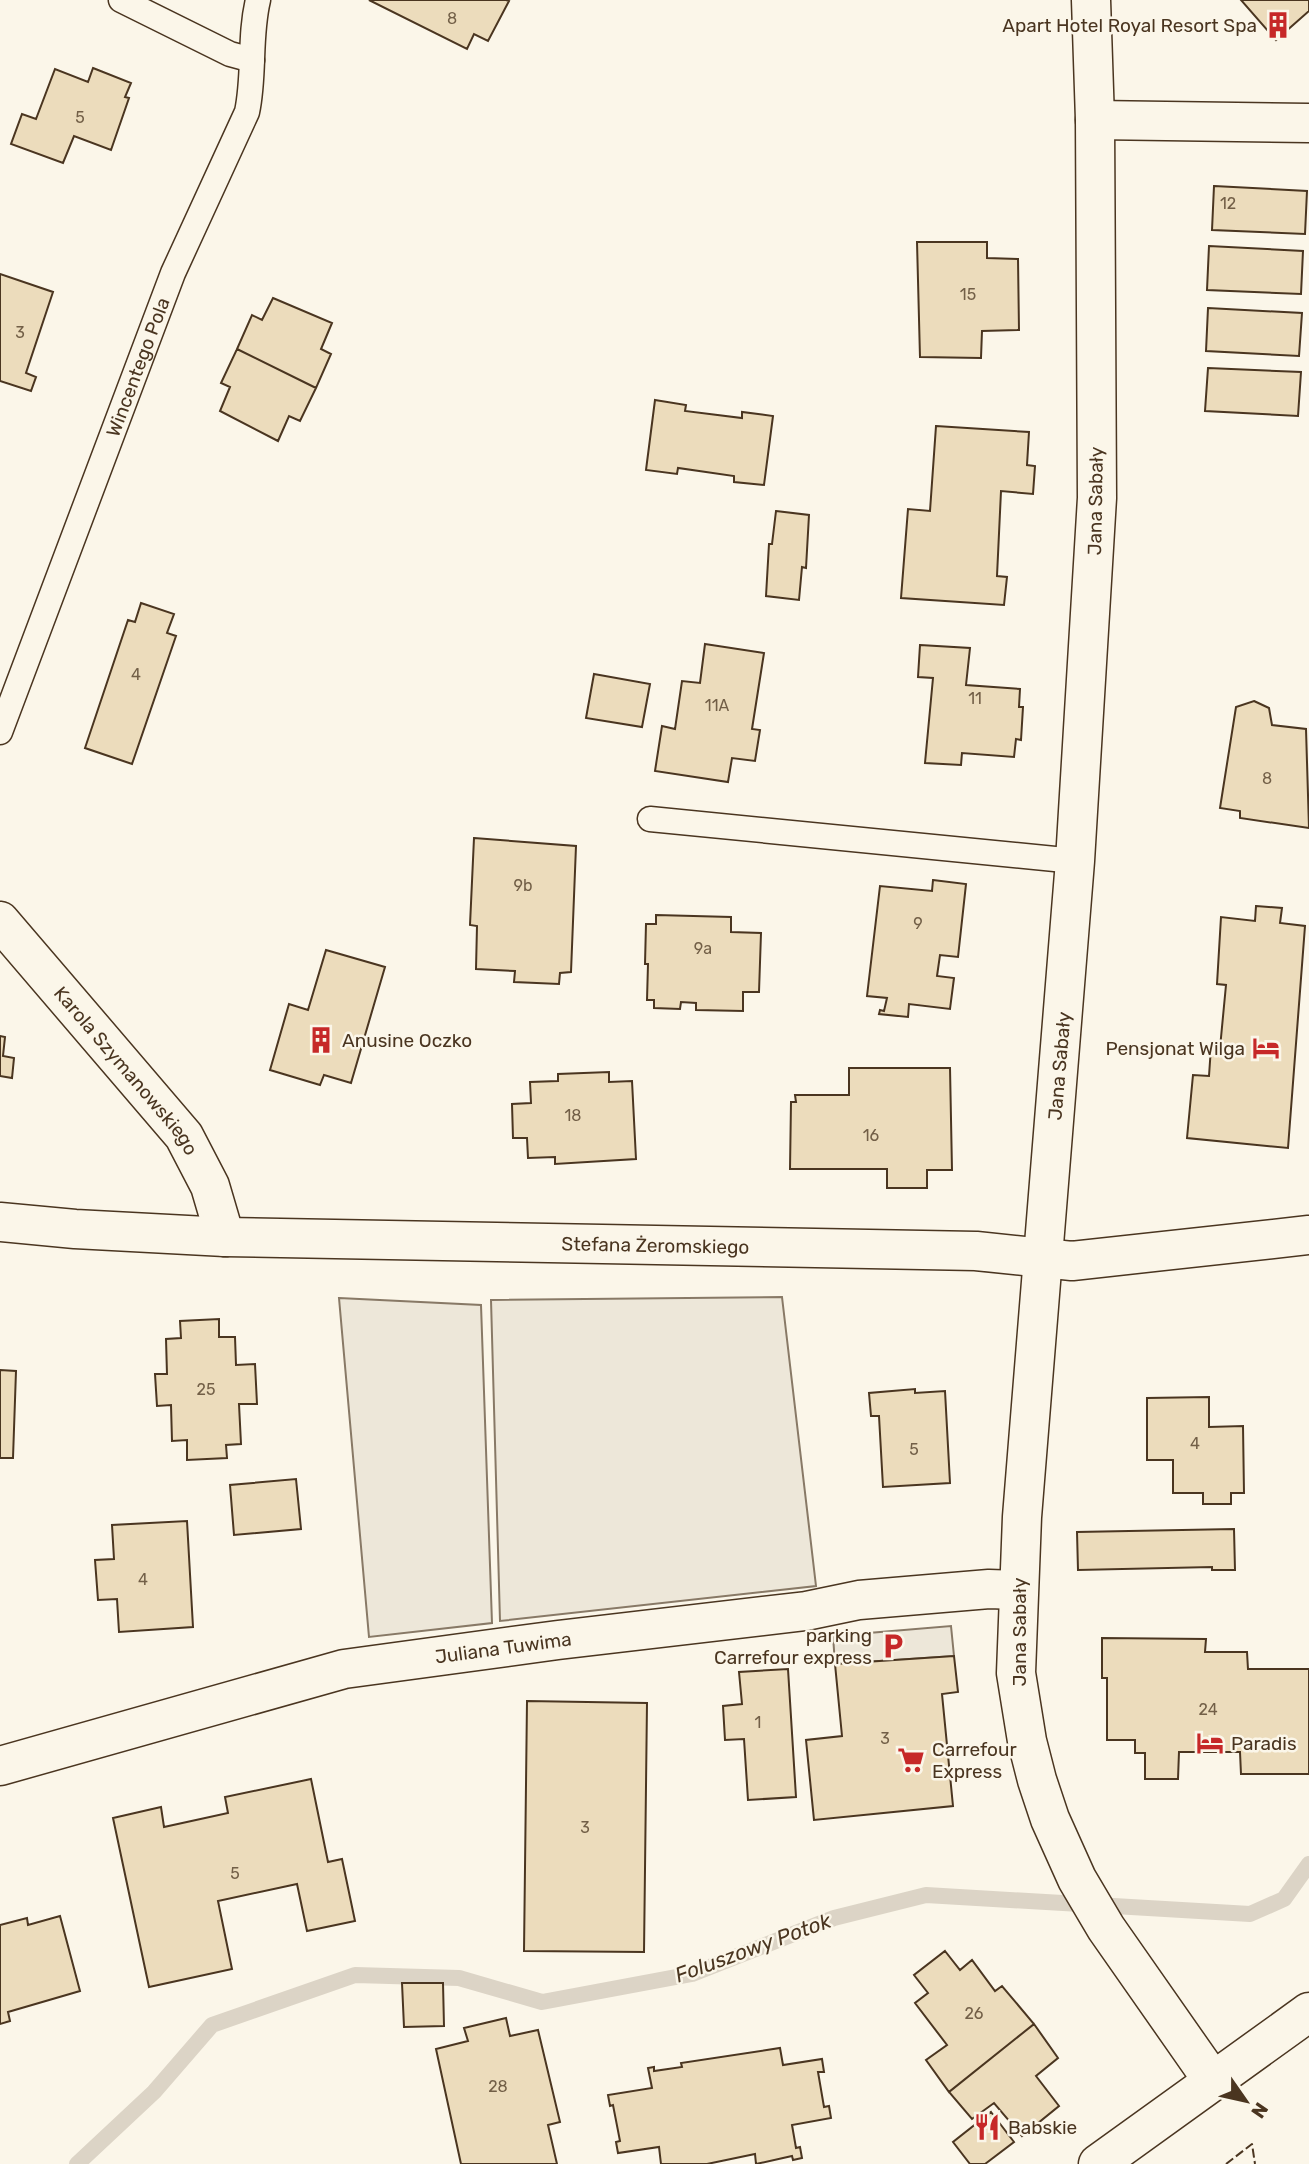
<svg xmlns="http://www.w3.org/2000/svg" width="1309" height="2164" viewBox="0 0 1309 2164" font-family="Rubik,sans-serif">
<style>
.parking{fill:#ede7d9;stroke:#887966;stroke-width:2}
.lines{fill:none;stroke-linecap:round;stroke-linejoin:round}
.stream{stroke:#dcd4c6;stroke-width:16}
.building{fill:#ecdcbc;stroke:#4a3520;stroke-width:2}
.lane-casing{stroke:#4a3520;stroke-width:27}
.street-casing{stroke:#4a3520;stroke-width:41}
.secondary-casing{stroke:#4a3520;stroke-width:41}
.lane{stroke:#fbf6e9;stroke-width:24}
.street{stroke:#fbf6e9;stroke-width:38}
.secondary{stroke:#fbf6e9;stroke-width:38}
.fence{stroke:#4a3520;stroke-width:2;stroke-dasharray:9 3.5;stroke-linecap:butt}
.labels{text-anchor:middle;stroke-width:5;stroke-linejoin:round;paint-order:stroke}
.number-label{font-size:16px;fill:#725f47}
.poi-label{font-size:19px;fill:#4a3520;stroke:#fbf6e9;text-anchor:start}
.street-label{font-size:19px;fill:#4a3520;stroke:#fbf6e9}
.water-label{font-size:21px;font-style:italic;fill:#4a3520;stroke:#fbf6e9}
</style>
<rect width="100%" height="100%" fill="#fbf6e9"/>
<!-- parking -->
<path class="parking" d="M782 1297 816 1586 500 1621 491 1300Z
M339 1298 481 1305 492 1623 369 1637Z
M951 1626 954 1656 835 1664 833 1636Z"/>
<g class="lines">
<!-- stream -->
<path class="stream" d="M77 2164 154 2092 212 2025 355 1975 459 1978 542 2002 692 1974 834 1918 926 1895 1250 1914 1284 1899 1309 1864"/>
</g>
<!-- building -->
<path class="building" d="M369 0H506L509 1 488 41 474 34 467 49Z
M1241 0H1309V11L1276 40Z
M93 68 131 83 125 97 129 98 111 150 74 136 63 163 11 144 22 114 36 119 55 69 88 82Z
M1214 186 1307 191 1305 234 1212 230Z
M917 242H987V258L1018 259 1019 330 982 331 981 358 920 357Z
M1209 246 1303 251 1301 294 1207 290Z
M0 274 53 292 26 373 36 377 31 391 0 381Z
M273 298 332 323 321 349 331 354 316 388 237 349 252 315 262 320Z
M1208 308 1302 313 1299 356 1206 351Z
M237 349 316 388 300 421 289 416 278 441 220 411 230 387 221 383Z
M1208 368 1301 372 1298 416 1205 411Z
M655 400 686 405 685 411 742 418V412L773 416 764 485 734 482V476L678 468 677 474 646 470Z
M936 426 1029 432 1027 465 1035 466 1033 494 1001 491 997 576 1007 577 1004 605 901 598 908 509 930 511Z
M776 511 809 515 806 568 802 567 799 600 766 596 769 544H772Z
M141 603 174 614 167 633 176 636 132 764 85 748 128 620 135 622Z
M705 644 764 653 752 729 760 730 755 761 732 758 728 782 655 771 662 726 675 729 682 681 700 683Z
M920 645 970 648 966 685 1020 689 1019 707H1023L1021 740 1016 739 1014 757 962 753 961 765 925 763 933 678 918 677Z
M594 674 650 684 642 727 586 718Z
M1254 701 1269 708 1272 725 1306 729 1309 828 1240 818V811L1220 808 1236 707Z
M474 838 576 846 571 972 560 973 559 984 514 982 515 971 476 969 477 926 470 925Z
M933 880 966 884 958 957 940 955 937 976 954 978 950 1009 909 1004 908 1017 879 1014 880 1010 884 1011 887 998 867 996 880 886 932 891Z
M1256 906 1282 908 1280 923 1305 926 1288 1148 1187 1138 1193 1075 1209 1076 1211 1047 1220 1048 1226 985 1217 984 1221 917 1255 921Z
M656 915 731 917V932L761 933 759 992H743V1011L696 1010V1003L681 1002 680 1009 654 1008V1000H647L648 964H645L646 924H656Z
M326 950 385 967 351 1083 324 1075 320 1085 270 1070 289 1004 308 1010Z
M0 1036 5 1037 3 1056 14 1058 12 1078 0 1076Z
M849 1068H950L952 1170H927V1188H887V1169H790L791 1102H796L795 1095H849Z
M609 1072V1082L632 1081 636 1159 555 1164V1157L528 1158 527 1138H513L512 1104 531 1103 530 1082 558 1081V1074Z
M219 1319V1337H235L236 1365 255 1364 257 1404H239L241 1444 226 1445 227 1458 187 1460V1440L172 1441 171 1405 157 1406 155 1374H167L166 1339 181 1338 180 1321Z
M0 1370 16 1371 13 1458H0Z
M915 1389V1393L945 1391 950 1483 883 1487 879 1416H871L869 1393Z
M1209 1397V1427L1243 1426 1244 1493H1231V1504H1203V1493H1173V1460H1147V1398Z
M296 1479 301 1529 234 1535 230 1485Z
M187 1521 193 1627 119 1632 117 1599 98 1600 95 1560 114 1559 112 1525Z
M1234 1529 1235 1570H1212V1567L1078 1570 1077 1532Z
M1102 1638 1206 1639 1205 1652H1247L1248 1669H1309V1774H1241L1240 1752H1179L1178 1779H1145V1753H1135V1740H1107V1678H1102Z
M954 1656 958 1692 942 1694 953 1806 814 1820 806 1740 842 1736 835 1664Z
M788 1669 796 1797 748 1800 744 1739 725 1740 723 1706 742 1704 739 1672Z
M527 1701 647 1703 644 1952 524 1951Z
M311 1779 328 1862 342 1859 355 1921 307 1931 297 1884 218 1901 232 1969 149 1987 113 1818 161 1807 164 1827 228 1813 225 1797Z
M60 1916 80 1991 8 2012 10 2021 0 2024V1925L27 1918 28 1925Z
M945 1951 960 1970 972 1960 995 1991 1002 1986 1034 2024 949 2092 926 2060 947 2045 915 2003 928 1993 914 1975Z
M402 1983H443L444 2026 404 2027Z
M506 2018 510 2036 538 2030 560 2122 548 2125 557 2164H461L436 2049 468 2041 464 2028Z
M1034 2024 1058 2058 1036 2076 1059 2106 1022 2136 994 2103 972 2119 949 2092Z
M780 2048 783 2065 822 2059 824 2072H818L824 2107 829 2106 831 2118 792 2125 796 2148 800 2147 802 2158 793 2160 792 2156 756 2164 755 2154 707 2164H661L659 2147 618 2153 616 2142 620 2141 613 2105 610 2106 608 2095 652 2088 648 2068 654 2067V2071L682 2067 681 2063Z
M991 2112 1014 2142 985 2164H970L953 2142Z"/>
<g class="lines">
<defs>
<g id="lane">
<path d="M121 0 230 54 252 60"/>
<path id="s1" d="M0 732 173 273 247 112C255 75 249 37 258 0"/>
<path d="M650 819 1075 861"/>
</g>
<g id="street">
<path d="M1091 0 1095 120 1097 498 1075 861 1022 1517 1016 1673 1027 1741 1037 1780 1050 1819 1077 1879 1106 1928 1213 2081"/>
<path d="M1095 120 1309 123"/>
<path id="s2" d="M0 921 184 1136 210 1186 225 1237"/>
<path id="s3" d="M0 1222 75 1229 225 1237 976 1251 1072 1261 1309 1235"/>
<path id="s4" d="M0 1766 344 1669 558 1640 806 1611 859 1600 989 1589 1017 1590"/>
</g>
<path id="secondary" d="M1098 2164 1309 2012"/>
</defs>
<!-- lane casing -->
<use href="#lane" class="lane-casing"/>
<!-- street casing -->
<use href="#street" class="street-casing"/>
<!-- secondary casing -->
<use href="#secondary" class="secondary-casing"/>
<!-- lane -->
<use href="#lane" class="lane"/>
<!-- street -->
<use href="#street" class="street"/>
<!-- secondary -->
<use href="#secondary" class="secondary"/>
<!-- fence -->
<path class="fence" d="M1226 2164 1252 2144 1255 2164"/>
</g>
<!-- icons -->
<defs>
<symbol id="building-bare" viewBox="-9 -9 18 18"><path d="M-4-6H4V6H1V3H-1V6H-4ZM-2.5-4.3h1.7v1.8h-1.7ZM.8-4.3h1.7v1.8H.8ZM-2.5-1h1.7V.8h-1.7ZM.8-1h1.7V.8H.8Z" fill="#c62828" stroke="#fbf6e9" stroke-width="2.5" paint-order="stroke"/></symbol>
<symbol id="hotel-bare" viewBox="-9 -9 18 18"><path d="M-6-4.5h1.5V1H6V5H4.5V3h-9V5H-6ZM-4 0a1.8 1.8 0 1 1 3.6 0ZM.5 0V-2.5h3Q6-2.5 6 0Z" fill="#c62828" stroke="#fbf6e9" stroke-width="2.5" paint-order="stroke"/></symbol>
<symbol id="parking-bare" viewBox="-9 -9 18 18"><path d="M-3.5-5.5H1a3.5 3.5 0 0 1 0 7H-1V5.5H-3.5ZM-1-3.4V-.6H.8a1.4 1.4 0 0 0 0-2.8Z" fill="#c62828" stroke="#fbf6e9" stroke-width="2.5" paint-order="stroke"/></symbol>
<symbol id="supermarket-bare" viewBox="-9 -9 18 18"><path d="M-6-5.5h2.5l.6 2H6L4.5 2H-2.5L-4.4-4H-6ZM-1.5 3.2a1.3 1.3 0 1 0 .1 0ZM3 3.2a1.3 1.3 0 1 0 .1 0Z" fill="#c62828" stroke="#fbf6e9" stroke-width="2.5" paint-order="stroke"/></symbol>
<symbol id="restaurant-bare" viewBox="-9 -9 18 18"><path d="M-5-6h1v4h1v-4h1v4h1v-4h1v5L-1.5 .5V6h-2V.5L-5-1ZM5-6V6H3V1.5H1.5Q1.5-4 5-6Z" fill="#c62828" stroke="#fbf6e9" stroke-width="2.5" paint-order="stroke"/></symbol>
</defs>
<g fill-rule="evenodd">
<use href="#building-bare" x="1259" y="6" width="38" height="38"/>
<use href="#building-bare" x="302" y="1021" width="38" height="38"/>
<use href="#hotel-bare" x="1247" y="1029" width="38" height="38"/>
<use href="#parking-bare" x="874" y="1627" width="38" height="38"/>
<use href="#hotel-bare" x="1191" y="1724" width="38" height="38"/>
<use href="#supermarket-bare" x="892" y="1741" width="38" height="38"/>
<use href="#restaurant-bare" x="968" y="2108" width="38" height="38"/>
</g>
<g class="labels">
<!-- number labels -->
<g class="number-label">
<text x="452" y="24">8</text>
<text x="80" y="123">5</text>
<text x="1228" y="209">12</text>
<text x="968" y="300">15</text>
<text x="20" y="338">3</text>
<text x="136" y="680">4</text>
<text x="975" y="704">11</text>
<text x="717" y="711">11A</text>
<text x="1267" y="784">8</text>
<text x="523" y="891">9b</text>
<text x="918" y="929">9</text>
<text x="703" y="954">9a</text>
<text x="573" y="1121">18</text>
<text x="871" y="1141">16</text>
<text x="206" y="1395">25</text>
<text x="1195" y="1449">4</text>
<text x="914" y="1455">5</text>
<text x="143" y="1585">4</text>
<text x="1208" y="1715">24</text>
<text x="758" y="1728">1</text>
<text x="885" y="1744">3</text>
<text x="585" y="1833">3</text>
<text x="235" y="1879">5</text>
<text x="974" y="2019">26</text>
<text x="498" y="2092">28</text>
</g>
<!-- poi labels -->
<g class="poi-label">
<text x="1257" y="32" text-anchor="end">Apart Hotel Royal Resort Spa</text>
<text x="342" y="1047">Anusine Oczko</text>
<text x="1245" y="1055" text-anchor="end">Pensjonat Wilga</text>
<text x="872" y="1642" text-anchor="end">parking<tspan x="872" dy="22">Carrefour express</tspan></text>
<text x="1231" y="1750">Paradis</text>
<text x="932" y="1756">Carrefour<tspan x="932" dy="22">Express</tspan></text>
<text x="1008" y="2134">Babskie</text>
</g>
<!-- street labels -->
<g class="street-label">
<text dy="7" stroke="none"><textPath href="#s1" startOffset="390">Wincentego Pola</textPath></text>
<text transform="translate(1095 501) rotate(-89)" y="7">Jana Sabały</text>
<text transform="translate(1059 1066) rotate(-85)" y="7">Jana Sabały</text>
<text dy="7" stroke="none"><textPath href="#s2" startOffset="196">Karola Szymanowskiego</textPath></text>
<text dy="7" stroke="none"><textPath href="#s3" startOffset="656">Stefana Żeromskiego</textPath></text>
<text transform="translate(1019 1632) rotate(-90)" y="7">Jana Sabały</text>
<text dy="7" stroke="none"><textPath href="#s4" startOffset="518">Juliana Tuwima</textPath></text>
</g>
<!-- water labels -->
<g class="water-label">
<text transform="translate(753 1948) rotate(-20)" y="7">Foluszowy Potok</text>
</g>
</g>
<!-- north arrow -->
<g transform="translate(1246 2101) rotate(124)" stroke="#fbf6e9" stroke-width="5" paint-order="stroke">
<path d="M0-5L12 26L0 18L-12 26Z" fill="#4a3520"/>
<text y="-10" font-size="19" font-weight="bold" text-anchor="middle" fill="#4a3520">N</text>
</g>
</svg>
